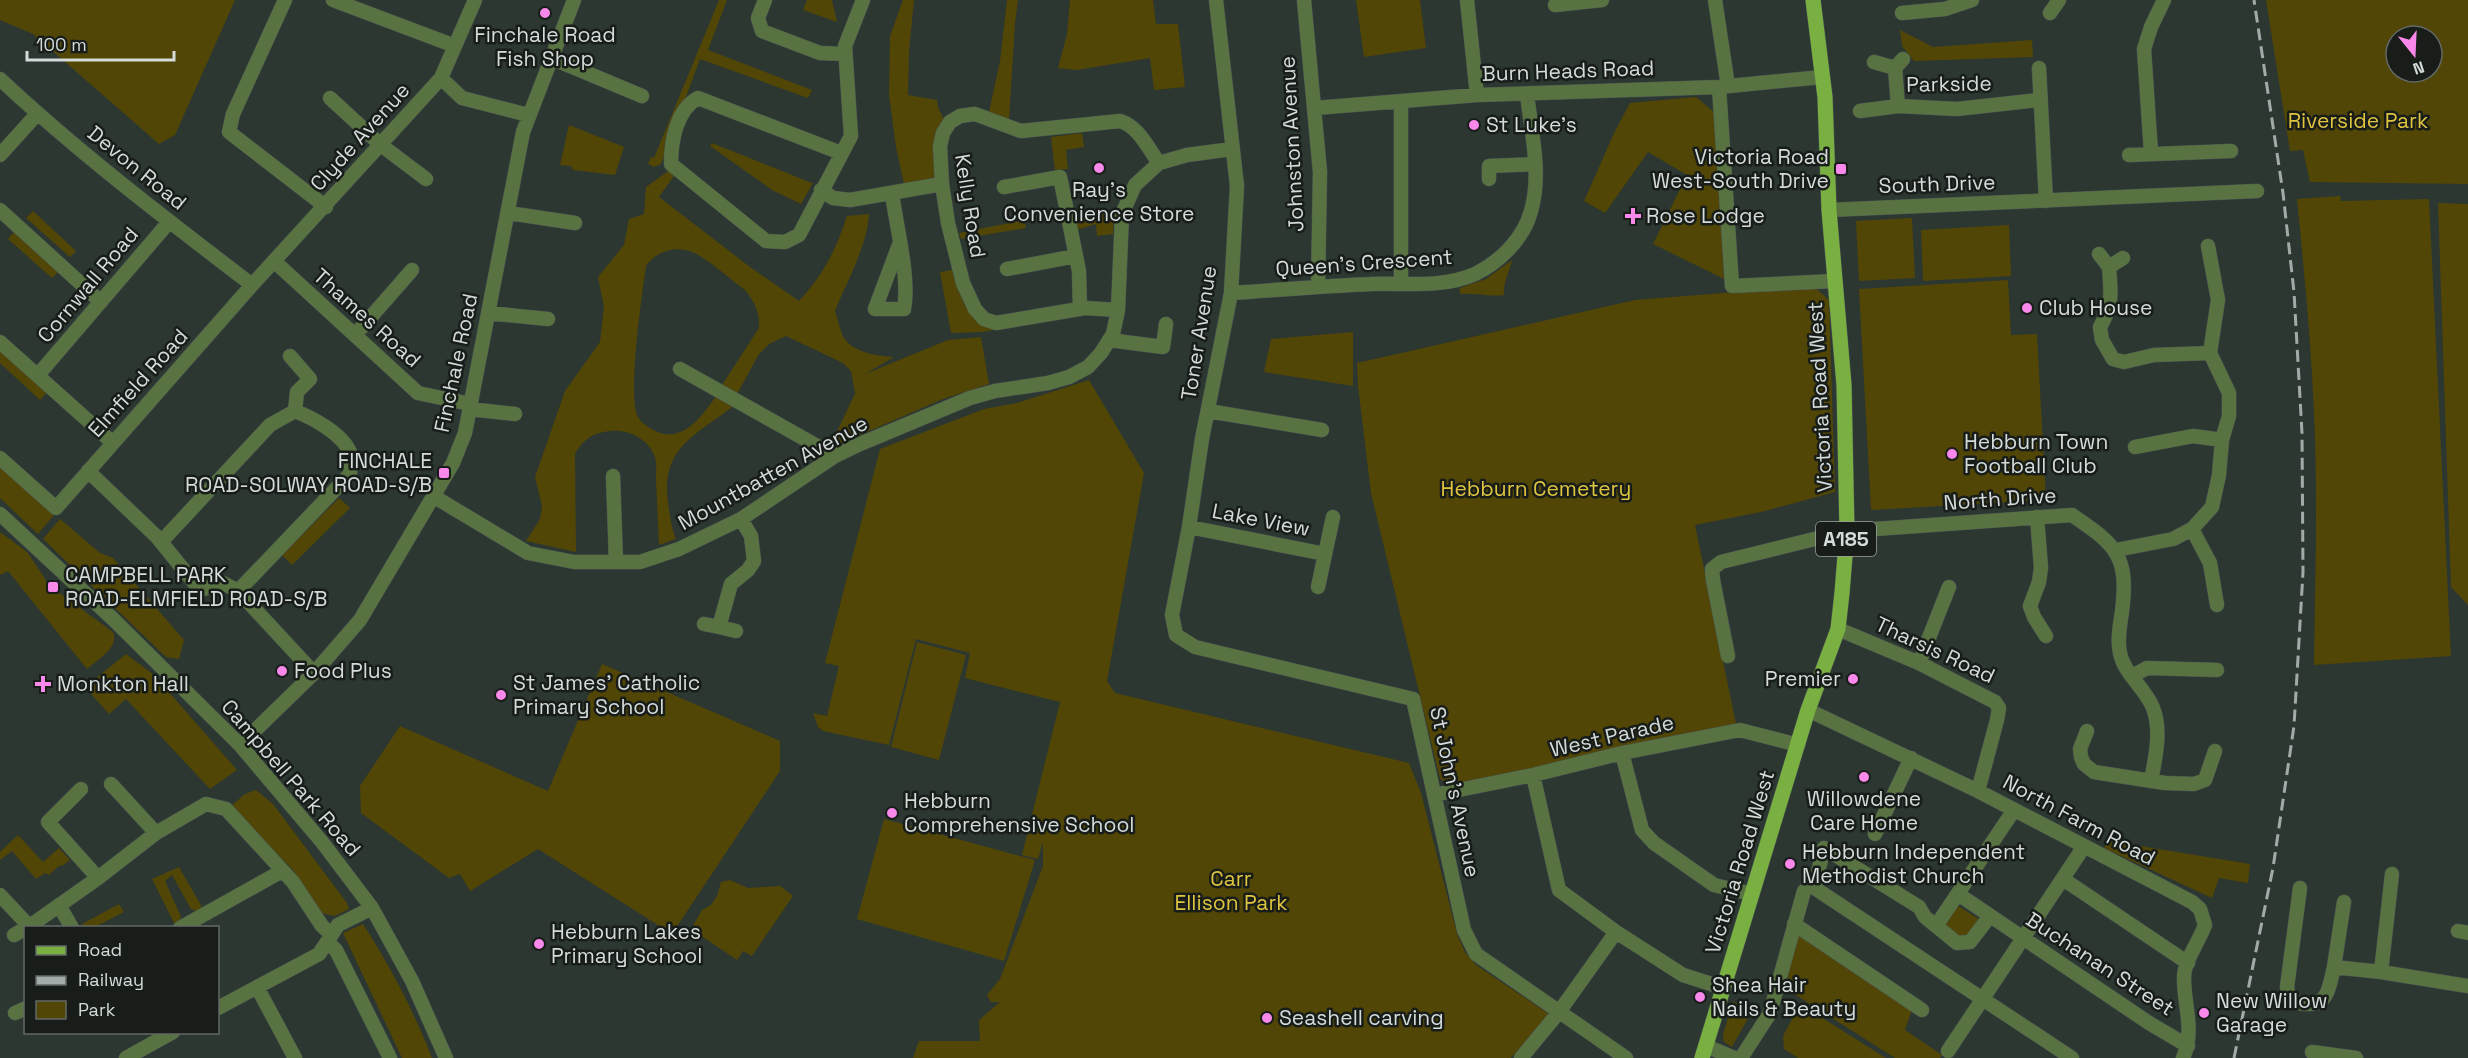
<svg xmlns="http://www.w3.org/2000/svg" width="2468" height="1058" viewBox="0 0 2468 1058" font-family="'Space Grotesk',sans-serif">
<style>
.green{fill:#514605;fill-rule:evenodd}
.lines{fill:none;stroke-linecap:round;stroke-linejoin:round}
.minor-casing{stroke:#4a5550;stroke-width:15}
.major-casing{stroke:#4a5550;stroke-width:16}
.minor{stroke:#587341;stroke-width:14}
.major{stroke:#7ab042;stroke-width:15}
.rail{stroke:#a3aba8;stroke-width:3;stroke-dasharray:12 6;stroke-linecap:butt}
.poi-dot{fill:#f888e9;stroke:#181d1a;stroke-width:2}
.labels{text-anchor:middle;stroke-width:5;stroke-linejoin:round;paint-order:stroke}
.shield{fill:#181d1a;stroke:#9ca29f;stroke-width:1.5}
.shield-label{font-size:20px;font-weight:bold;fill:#d4dbd8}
.poi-label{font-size:21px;fill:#d4dbd8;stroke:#181d1a;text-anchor:start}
.street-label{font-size:21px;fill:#d4dbd8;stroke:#181d1a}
.park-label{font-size:21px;fill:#dec43f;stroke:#181d1a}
</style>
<rect width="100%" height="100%" fill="#2c3732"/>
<!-- green -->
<path class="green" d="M0 0H235L175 135 159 144 33 34 0 20Z
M719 0H727L708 50 812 90 808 98 700 59 661 164 654 167 648 164 651 157 654 158Z
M807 0H832L837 22 803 10Z
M903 0H914L909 51 908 95 937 100 938 108 944 119 936 175 932 179 904 184 896 147 889 95 890 36Z
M1007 0H1018L1015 24 1009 119 989 112 1000 61Z
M1070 0H1153L1156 24H1178L1185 87 1154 90 1150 58 1077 70 1058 68 1067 34Z
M1356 0H1420L1426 48 1364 57Z
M2266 0H2468V184L2310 182 2303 150 2290 151ZM2396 36H2432V72H2396Z
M1900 30 1933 47 2032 40 2033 57 1914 61 1902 46Z
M1696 97 1715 113 1724 279 1653 244 1687 175 1648 152 1605 213 1584 201 1615 131 1630 103Z
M569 125 624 147 615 175 573 170 571 166 560 165Z
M1082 133 1084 147 1066 150 1068 169 1055 170 1051 137Z
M712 143 812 183H813L801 204 772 190 710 146Z
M671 169 676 173 659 197 750 267 799 301C823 275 836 250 847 216L869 214C867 247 847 281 835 311 838 319 840 331 844 338 854 353 878 356 894 357L865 374 948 340 981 337 989 384 943 399 837 445 832 442 861 381 855 393 851 371 843 363 786 336 769 344 759 354 737 394 722 385 759 328C760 314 755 302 745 290 732 281 706 257 692 252 675 245 655 252 646 266 642 295 627 396 638 417 641 424 653 430 660 433 686 441 704 413 717 395L735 405C698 434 660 447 668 502 670 515 671 527 676 539L659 545C658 523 657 502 656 480 656 473 657 464 655 457 649 439 628 429 611 431 594 432 583 439 575 454L576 552 526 541 540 519 542 506 535 477 565 391 600 342 604 307 598 277 624 245 629 219 644 214 646 187Z
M2340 196 2341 201 2429 199 2451 656 2314 665C2315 581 2318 497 2314 413 2311 342 2304 270 2297 199Z
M2438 203 2468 204V605L2451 587Z
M33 211 76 251 70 257 26 218Z
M1114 211 1113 234 1097 236 1096 224 1076 230 1075 220 1079 215Z
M1912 218 1915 278 1859 281 1856 221Z
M1024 220 1026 228 961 239 959 233Z
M2009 225 2011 276 1923 281 1921 230Z
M14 232 58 272 52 278 8 239Z
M1512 260C1509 273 1503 283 1504 295 1489 297 1476 293 1460 294V288L1486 279Z
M952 270C957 287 964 311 979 323 984 327 992 327 998 329L983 332 951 333 940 272Z
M2008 280 2011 335 2037 334 2046 500 1871 510 1859 289Z
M1813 286 1829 300 1835 492 1761 512 1695 525 1736 724 1455 787 1440 779 1371 493 1358 386 1357 363 1635 300Z
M1353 332V386L1264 372 1271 339Z
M0 346 49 390 40 400 0 363Z
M1089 380 1144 473 1107 681 1115 693 1409 763 1421 793 1457 934 1465 952 1476 965 1549 1014 1511 1058H913L919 1041H980L979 1020 1000 1002H991L987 995 1000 979 1043 866V842L1038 859 1022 855 1060 702 965 678 970 653 916 639 889 745 823 731 818 727 813 713 827 716 839 666 825 663 880 449 984 409 1017 403Z
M0 467 54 515 38 534 0 498Z
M339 498 350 508 292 565 282 555Z
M60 519 100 553 113 558 184 640 179 659 166 657 43 539Z
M0 532 27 552 50 586 113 632C120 647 97 660 87 669L8 571 0 575Z
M917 642 966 655 939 760 891 747Z
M126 654 154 675 237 770 210 789 126 699 109 714 85 687Z
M602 664 780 741V771L672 934 538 849 470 891 460 874 449 878 361 813 360 786 400 726 548 791Z
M256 790 273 804 347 903 349 909 335 916 321 913 294 871 231 806 245 794Z
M884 819 1035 860 1004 961 857 919Z
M18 835 43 862 59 848 70 860 62 866 60 865 49 875 45 873 36 879 12 851 0 860V852Z
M2110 837 2128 844 2250 864 2248 883 2219 878 2212 898 2104 848Z
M179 867 206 914 191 909 172 875 165 881 181 917 176 927 152 879Z
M730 880 748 888 780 886 793 896 752 956 743 951 737 960 691 929 702 910 711 905 717 896 721 882Z
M119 904 124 912 95 927H84L82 924Z
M1957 905 1980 920 1968 936H1958L1947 927 1946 923Z
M363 924C390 966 414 1011 432 1058H402L343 933Z
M1798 934 1912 1010 1905 1030 1942 1055 1940 1058H1895L1785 988Z
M1733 1001 1751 1013 1732 1047 1724 1042 1723 1035Z
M1800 1004 1886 1058H1798L1784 1049 1783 1036Z"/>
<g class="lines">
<defs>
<path id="minor" d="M285 0 233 114 229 132 326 207
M333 0 455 46
M765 0 758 18 762 31 820 53 845 54
M1216 0 1237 186 1231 293 1202 439 1189 527 1172 615 1176 635 1195 647 1413 699 1464 930 1476 954 1626 1058
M1304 0 1320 172 1318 286
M1467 0 1477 95
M1715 0 1728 86
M1555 5 1602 0
M1902 13 1945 9 1972 0
M2050 13 2059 0
M551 58 642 96
M1874 62 1895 68 1903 59
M1895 68 1898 106
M2039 68 2046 201
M441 78 462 98 528 115
M0 79C79 153 166 219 252 285
M1719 87 1732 286 1834 281
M330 98 381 145 426 179
M1401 101V283
M1315 108 1477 95 1719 87 1822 77
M1860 111 1898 106 1957 109 2039 100
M841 153 698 98C676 110 671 142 671 164L766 241 785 242 799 235 851 136 845 46 863 0
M2151 153 2144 49 2151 27 2164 0
M0 155 37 114
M2129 155 2231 151
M1489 179V166L1535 164
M1004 187 1060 177 1079 271 1080 309
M821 190 833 198 850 200 942 184
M892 193C896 226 910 277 904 309H875L899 245
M0 210 101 302
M1829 210 2257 191
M508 213 575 223
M2208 246 2218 300 2210 353
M2099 254 2109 267
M274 261 418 393 470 404
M1007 269 1076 256
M1231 293C1278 290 1325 286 1372 284 1405 283 1444 288 1475 274 1500 262 1524 238 1531 211 1542 174 1531 131 1527 94
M1118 310 1085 308 996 323 984 319 975 309 963 283 948 223 942 184 940 146 943 133 950 122 960 116 975 114 1021 131 1120 121C1138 126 1148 148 1159 163
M489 313 548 319
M355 335 412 270
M1109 340 1163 347 1166 324
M0 342 113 443
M680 369 835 456
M38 375 169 222
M469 409 515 414
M1208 411 1322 430
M2135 447 2193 436 2222 440
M0 458 56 508 252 285 441 78 475 0
M88 471 157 537 200 590 223 583 238 591 314 673
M613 476 616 562
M433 496 528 553 574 562H640L679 549 741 519 835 456 860 444 970 398 995 391 1048 383 1069 377 1088 367 1101 353 1113 334 1118 310 1122 214 1135 185 1159 163 1187 155 1232 149
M0 514 113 619 240 745 322 842 372 908 412 981 446 1058
M2037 517 2041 568 2039 582 2030 606 2034 617 2046 636
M1189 527 1325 554
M2192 529 2210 563 2217 605
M161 542 270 425 295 411 297 392 310 379 290 356
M2116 550 2173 539 2192 529 2212 507 2219 475 2222 440 2229 416V393L2210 353 2154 355 2124 362 2113 359 2102 340 2100 327C2113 305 2111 293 2109 267L2123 258
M1318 587 1333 517
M238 591 350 474C350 468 353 460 351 455 345 435 313 418 295 411
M704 624 719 627
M1838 629 1919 663 1995 702 1999 708 1997 720 1978 791
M736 631 719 627 731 584 748 570 754 561 751 536 741 519
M1728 656 1713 580 1712 569 1721 562 1847 531 2072 515C2116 545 2129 555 2122 612 2120 624 2117 641 2120 653 2124 674 2146 689 2153 708 2162 731 2155 759 2151 781
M1919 663 1949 587
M2132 676 2147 668 2217 670
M1808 710 1978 791 2192 902 2200 909 2205 925C2199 942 2184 961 2184 978 2184 1007 2195 1030 2183 1058
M2087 731 2080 749 2081 757 2084 764 2094 772 2165 783 2194 784 2205 780 2215 751
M240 745 314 673 360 620 453 463 465 433 523 132 574 0
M1622 753 1642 830 1654 843 1714 885 1752 894
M1533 775 1559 890 1616 932 1683 975 1724 988
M111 784 156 833
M81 789 48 822 98 878
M1434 795 1533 775 1622 753 1740 730 1798 745
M1875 834 1911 758
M2392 874 2381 972 2468 986
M2063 879 2188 963
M1815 884 1824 848 1919 907 1925 917 1957 943 1970 942 1990 916
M2300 888 2287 987 2289 999C2295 1003 2302 1004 2309 1004 2329 1005 2330 982 2334 967
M1816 889 2072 1058
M1958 894 2149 1023 2188 1046
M0 895 29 926
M2344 902 2334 967 2381 972
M59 905 72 928
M372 908 338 925 327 942 336 950 390 1058
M1794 924 1922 1010
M1936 926 2014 810
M27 928 98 878 156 833 206 804 226 809 293 882 322 926 331 934
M180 928 282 871
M2458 931 2468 933
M14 935 26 928
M257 987 295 1058
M218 1008 319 954 327 942
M15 1013 26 1008
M1706 1046 1734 1058
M1948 1051 2083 848
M2312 1052 2356 1058
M126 1058 173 1032
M1521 1058 1559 1012 1616 932
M1741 1058 1770 1013 1804 891"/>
<path id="major" d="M1702 1058 1808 710 1838 629 1842 593 1847 531 1844 385 1829 210 1825 97 1813 0"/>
</defs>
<!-- minor casing -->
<use href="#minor" class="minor-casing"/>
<!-- major casing -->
<use href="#major" class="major-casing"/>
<!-- minor -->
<use href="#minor" class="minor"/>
<!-- major -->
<use href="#major" class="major"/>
<!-- rail -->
<path class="rail" d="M2234 1058 2273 868 2294 726 2303 572 2302 433 2294 292 2283 193 2254 0"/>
</g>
<!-- markers -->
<g class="poi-dot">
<circle cx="545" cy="13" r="6"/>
<circle cx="1474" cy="125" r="6"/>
<circle cx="1099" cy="168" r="6"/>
<rect x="1835" y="163" width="12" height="12" rx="3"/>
<path d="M1630 207h6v6h6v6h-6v6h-6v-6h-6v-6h6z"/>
<circle cx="2027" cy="308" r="6"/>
<circle cx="1952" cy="454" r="6"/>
<rect x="438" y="467" width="12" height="12" rx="3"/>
<rect x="47" y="581" width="12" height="12" rx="3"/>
<circle cx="282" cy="671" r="6"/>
<circle cx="1853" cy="679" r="6"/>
<path d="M40 675h6v6h6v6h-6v6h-6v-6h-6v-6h6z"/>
<circle cx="501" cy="695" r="6"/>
<circle cx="1864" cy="777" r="6"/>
<circle cx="892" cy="813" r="6"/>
<circle cx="1790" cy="864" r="6"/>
<circle cx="539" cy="944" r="6"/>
<circle cx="1700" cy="997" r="6"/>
<circle cx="2204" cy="1013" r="6"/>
<circle cx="1267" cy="1018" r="6"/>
</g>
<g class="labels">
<!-- shield labels -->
<rect class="shield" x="1816" y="522" width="60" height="34" rx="4.5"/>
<g class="shield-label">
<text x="1846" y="546">A185</text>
</g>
<!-- poi labels -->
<g class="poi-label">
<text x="545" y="42" text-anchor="middle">Finchale Road<tspan x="545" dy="24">Fish Shop</tspan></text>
<text x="1486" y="132">St Luke's</text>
<text x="1829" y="164" text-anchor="end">Victoria Road<tspan x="1829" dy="24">West-South Drive</tspan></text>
<text x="1099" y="197" text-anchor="middle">Ray's<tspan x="1099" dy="24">Convenience Store</tspan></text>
<text x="1646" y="223">Rose Lodge</text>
<text x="2039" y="315">Club House</text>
<text x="1964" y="449">Hebburn Town<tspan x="1964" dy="24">Football Club</tspan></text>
<text x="432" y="468" text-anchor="end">FINCHALE<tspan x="432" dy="24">ROAD-SOLWAY ROAD-S/B</tspan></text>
<text x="65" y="582">CAMPBELL PARK<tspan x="65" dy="24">ROAD-ELMFIELD ROAD-S/B</tspan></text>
<text x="294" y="678">Food Plus</text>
<text x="1841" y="686" text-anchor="end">Premier</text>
<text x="513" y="690">St James' Catholic<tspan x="513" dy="24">Primary School</tspan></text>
<text x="57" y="691">Monkton Hall</text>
<text x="1864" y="806" text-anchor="middle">Willowdene<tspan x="1864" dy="24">Care Home</tspan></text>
<text x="904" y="808">Hebburn<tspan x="904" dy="24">Comprehensive School</tspan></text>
<text x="1802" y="859">Hebburn Independent<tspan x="1802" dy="24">Methodist Church</tspan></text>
<text x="551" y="939">Hebburn Lakes<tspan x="551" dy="24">Primary School</tspan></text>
<text x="1712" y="992">Shea Hair<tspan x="1712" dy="24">Nails &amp; Beauty</tspan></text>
<text x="2216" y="1008">New Willow<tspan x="2216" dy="24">Garage</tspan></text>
<text x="1279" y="1025">Seashell carving</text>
</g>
<!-- street labels -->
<g class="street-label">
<text transform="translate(1568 71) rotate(-2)" y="7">Burn Heads Road</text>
<text transform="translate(1949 84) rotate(-1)" y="7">Parkside</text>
<text transform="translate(360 137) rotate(-48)" y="7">Clyde Avenue</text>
<text transform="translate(1292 144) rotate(-93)" y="7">Johnston Avenue</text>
<text transform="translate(137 168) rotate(39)" y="7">Devon Road</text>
<text transform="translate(1937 184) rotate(-2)" y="7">South Drive</text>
<text transform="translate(970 206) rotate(81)" y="7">Kelly Road</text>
<text transform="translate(1364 263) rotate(-4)" y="7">Queen's Crescent</text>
<text transform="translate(88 285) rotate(-50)" y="7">Cornwall Road</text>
<text transform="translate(367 318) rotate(42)" y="7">Thames Road</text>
<text transform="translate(1199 333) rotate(-81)" y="7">Toner Avenue</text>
<text transform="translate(456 363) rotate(-78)" y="7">Finchale Road</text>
<text transform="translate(138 383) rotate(-48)" y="7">Elmfield Road</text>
<text transform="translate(1820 397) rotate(-93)" y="7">Victoria Road West</text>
<text transform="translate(773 473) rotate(-29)" y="7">Mountbatten Avenue</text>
<text transform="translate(2000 499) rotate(-4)" y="7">North Drive</text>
<text transform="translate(1261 520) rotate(11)" y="7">Lake View</text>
<text transform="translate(1935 650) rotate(25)" y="7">Tharsis Road</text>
<text transform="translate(1612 736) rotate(-13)" y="7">West Parade</text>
<text transform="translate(291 778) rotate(49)" y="7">Campbell Park Road</text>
<text transform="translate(1455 792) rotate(78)" y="7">St John's Avenue</text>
<text transform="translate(2079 820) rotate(28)" y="7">North Farm Road</text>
<text transform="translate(1740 862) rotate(-73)" y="7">Victoria Road West</text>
<text transform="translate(2100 964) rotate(33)" y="7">Buchanan Street</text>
</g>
<!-- park labels -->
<g class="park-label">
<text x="2358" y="128">Riverside Park</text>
<text x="1536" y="496">Hebburn Cemetery</text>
<text x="1231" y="886">Carr<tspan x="1231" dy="24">Ellison Park</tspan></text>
</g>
</g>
<!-- legend -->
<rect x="24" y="926" width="195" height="108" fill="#181d1a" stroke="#636966" stroke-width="1.5"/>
<rect x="36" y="946" width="30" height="9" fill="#7ab042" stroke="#636966" stroke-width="1.5"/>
<text x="78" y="956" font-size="18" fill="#d4dbd8">Road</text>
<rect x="36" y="976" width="30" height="9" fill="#a3aba8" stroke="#636966" stroke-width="1.5"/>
<text x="78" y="986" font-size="18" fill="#d4dbd8">Railway</text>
<rect x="36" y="1001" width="30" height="18" fill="#514605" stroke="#636966" stroke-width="1.5"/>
<text x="78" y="1016" font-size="18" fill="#d4dbd8">Park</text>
<!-- north arrow -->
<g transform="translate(2414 54) rotate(162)"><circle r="28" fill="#181d1a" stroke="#636966" stroke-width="1.5"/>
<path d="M0-4.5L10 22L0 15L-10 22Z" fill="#f888e9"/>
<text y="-9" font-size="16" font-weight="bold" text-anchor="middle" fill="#d4dbd8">N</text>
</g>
<!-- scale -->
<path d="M27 51v9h147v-9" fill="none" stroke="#d4dbd8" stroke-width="3"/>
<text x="36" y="51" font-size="18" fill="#d4dbd8" stroke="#181d1a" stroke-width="4.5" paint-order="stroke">100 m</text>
</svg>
